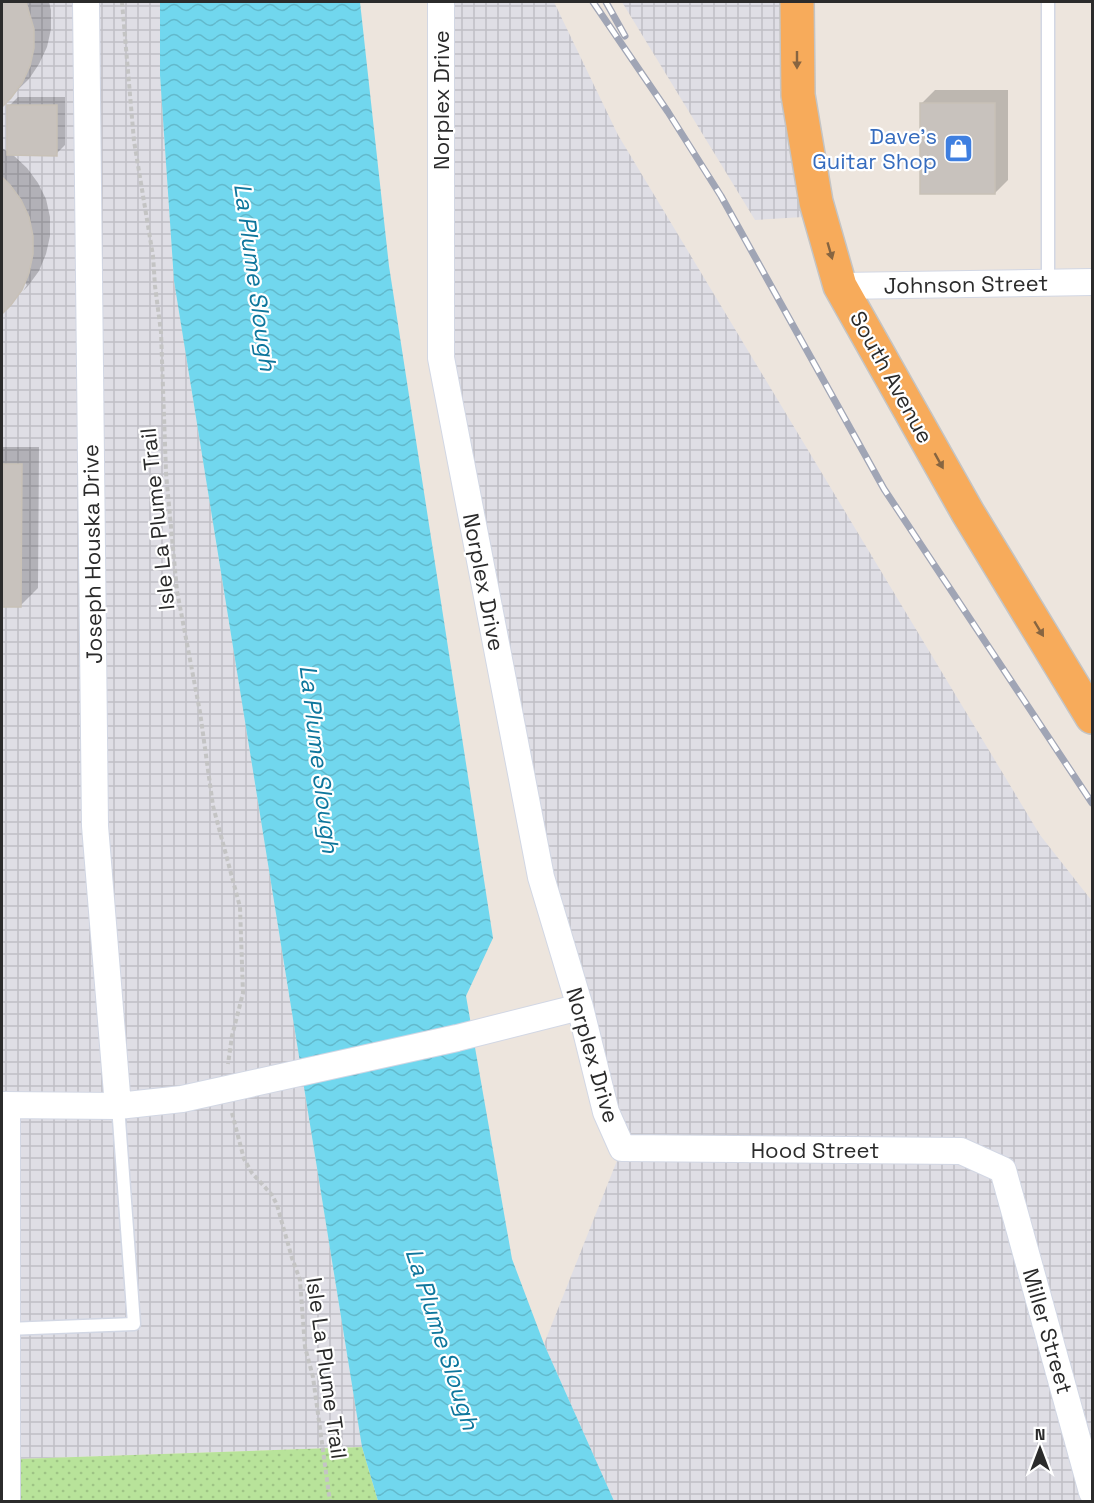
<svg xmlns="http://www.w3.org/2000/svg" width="1094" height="1503" viewBox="0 0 1094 1503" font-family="'Space Grotesk',sans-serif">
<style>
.industrial{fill:url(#industrial-grid)}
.park{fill:url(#park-dots)}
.water{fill:url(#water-waves)}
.shadow{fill:#0003}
.building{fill:#c8c2bd;stroke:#c8c1b7;stroke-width:1.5}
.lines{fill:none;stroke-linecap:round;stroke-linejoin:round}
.service-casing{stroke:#d2d7e4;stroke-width:15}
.minor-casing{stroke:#d2d7e4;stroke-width:28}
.trunk-casing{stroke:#c4c4c4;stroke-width:36}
.path{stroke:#c4c4c4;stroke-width:4;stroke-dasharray:4.5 3;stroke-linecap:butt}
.service{stroke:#fff;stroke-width:12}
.minor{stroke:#fff;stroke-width:26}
.trunk{stroke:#f7ab5b;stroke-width:33}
.rail-casing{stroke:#a0a5b5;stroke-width:7}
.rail{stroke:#fff;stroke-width:4.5;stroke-dasharray:14;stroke-linecap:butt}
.oneway{fill:#876541}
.labels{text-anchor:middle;stroke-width:4.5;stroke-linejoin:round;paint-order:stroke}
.street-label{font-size:22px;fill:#2b2b2b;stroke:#fff}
.shop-label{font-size:22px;fill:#366cbe;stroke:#fff;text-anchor:end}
.water-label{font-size:24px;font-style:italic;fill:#0e769c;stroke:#fff}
</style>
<defs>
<pattern id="industrial-grid" width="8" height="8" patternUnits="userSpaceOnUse" patternTransform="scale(1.5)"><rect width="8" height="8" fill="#dfdee5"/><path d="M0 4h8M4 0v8" fill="none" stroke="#c0bfc5"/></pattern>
<pattern id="park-dots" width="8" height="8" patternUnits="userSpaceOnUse" patternTransform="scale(1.5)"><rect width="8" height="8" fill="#b8e39a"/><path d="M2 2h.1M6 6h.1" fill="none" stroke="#9ec385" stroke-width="1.8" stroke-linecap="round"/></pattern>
<pattern id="water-waves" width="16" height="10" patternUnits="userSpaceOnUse" patternTransform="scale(1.5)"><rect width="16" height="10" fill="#71d7ee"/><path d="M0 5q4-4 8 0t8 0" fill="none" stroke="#62b9cc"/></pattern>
</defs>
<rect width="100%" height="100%" fill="#ede5dd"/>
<!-- industrial -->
<path class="industrial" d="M2 2H160V75L174 281 362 1447 18 1459 2 1502Z
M441 2H554L618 135 1040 835 1092 901V1501H614L544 1344 622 1148 580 1007 441 358Z
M622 2H797L820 216 755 220Z"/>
<!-- park -->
<path class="park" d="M362 1447 378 1501 17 1502 18 1459Z"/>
<!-- water -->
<path class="water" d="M160 2H360L389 266 493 938 466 996 512 1259 544 1344 614 1501H378L362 1447 174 281 160 75Z"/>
<!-- shadow -->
<path class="shadow" d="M2 2H49L51 10V29L47 47 39 64 29 79 2 105Z
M935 90H1008V180L995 193 922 103Z
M18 97H65V145L56 154H12L27 168 38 183 46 199 50 217V236L46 254 39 271 28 286 23 291 27 285 25 283 13 301 2 312V148L8 152 9 106Z
M2 447H39L38 588 21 605H2Z"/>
<!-- building -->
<path class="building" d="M2 2H26L34 29V48L30 66 22 83 11 98 2 107Z
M920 103H995V194H920Z
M7 105H57V156L7 155Z
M2 177 10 185 21 200 29 217 33 236V254L29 273 22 290 11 305 2 314Z
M2 464H22L21 607H2Z"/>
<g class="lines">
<defs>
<path id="service" d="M1048 2V282
M7 1329 134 1324 118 1106"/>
<path id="minor" d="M86 2 95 826 118 1106
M441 2V358L541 877 580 1007 606 1112 622 1148 961 1151 1003 1170 1092 1492
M840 286 1092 282
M2 1105 118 1106 182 1099 457 1038 580 1007
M7 1502V1105"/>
<path id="trunk" d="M797 2 798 95 816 202 840 286 968 513 1092 717"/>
</defs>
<!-- service casing -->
<use href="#service" class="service-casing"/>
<!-- minor casing -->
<use href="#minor" class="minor-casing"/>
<!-- trunk casing -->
<use href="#trunk" class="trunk-casing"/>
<!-- path -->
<path class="path" d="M122 2 134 141 153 256 155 286 161 332 166 473 177 591 200 712 213 806 240 907 243 993 232 1036 228 1064
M232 1113 244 1159 252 1173 272 1195 277 1205 292 1258 300 1280 305 1347 313 1377 330 1502"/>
<!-- service -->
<use href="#service" class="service"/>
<!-- minor -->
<use href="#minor" class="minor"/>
<!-- trunk -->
<use href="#trunk" class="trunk"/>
<defs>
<path id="rail" d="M593 2 668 112 721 196 884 489 1092 803
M606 2 625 36"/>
</defs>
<!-- rail casing -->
<use href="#rail" class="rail-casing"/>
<!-- rail -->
<use href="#rail" class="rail"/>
</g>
<!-- one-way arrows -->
<defs><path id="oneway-solid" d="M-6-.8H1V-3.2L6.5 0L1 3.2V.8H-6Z" transform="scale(1.5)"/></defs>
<g class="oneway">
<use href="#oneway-solid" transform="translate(797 60) rotate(90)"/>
<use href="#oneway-solid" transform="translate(830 251) rotate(74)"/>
<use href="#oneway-solid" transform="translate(939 461) rotate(61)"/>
<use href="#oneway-solid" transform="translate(1039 629) rotate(59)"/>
</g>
<!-- icons -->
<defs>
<symbol id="shop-square" viewBox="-11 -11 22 22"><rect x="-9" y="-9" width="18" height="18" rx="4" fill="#3f7fe0" stroke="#fff"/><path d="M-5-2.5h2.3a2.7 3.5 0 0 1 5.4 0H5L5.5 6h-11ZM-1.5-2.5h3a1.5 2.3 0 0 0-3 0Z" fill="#fff"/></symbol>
</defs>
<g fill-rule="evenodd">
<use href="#shop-square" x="942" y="132" width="33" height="33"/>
</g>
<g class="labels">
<!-- street labels -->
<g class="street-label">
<text transform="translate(441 100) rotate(-90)" y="8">Norplex Drive</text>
<text transform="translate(966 284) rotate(-1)" y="8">Johnson Street</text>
<text transform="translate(892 377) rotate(61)" y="8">South Avenue</text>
<text transform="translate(157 519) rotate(-96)" y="8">Isle La Plume Trail</text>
<text transform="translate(92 554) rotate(-91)" y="8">Joseph Houska Drive</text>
<text transform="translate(484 582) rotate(79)" y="8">Norplex Drive</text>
<text transform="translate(593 1055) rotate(74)" y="8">Norplex Drive</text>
<text x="815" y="1158">Hood Street</text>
<text transform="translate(1048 1331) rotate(74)" y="8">Miller Street</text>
<text transform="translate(327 1368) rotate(82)" y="8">Isle La Plume Trail</text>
</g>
<!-- shop labels -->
<g class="shop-label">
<text x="937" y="144">Dave's<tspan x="937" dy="25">Guitar Shop</tspan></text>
</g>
<!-- water labels -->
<g class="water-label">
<text transform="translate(255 277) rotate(82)" y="8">La Plume Slough</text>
<text transform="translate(319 759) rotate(83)" y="8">La Plume Slough</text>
<text transform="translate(442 1339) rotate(72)" y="8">La Plume Slough</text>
</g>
</g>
<!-- border -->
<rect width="1094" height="1503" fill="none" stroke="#2b2b2b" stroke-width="6"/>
<!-- north arrow -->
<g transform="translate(1040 1449)" stroke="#ffffff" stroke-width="4.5" paint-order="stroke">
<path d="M0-4.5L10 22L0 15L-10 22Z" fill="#2b2b2b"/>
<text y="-9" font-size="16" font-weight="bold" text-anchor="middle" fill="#2b2b2b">N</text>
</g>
</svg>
